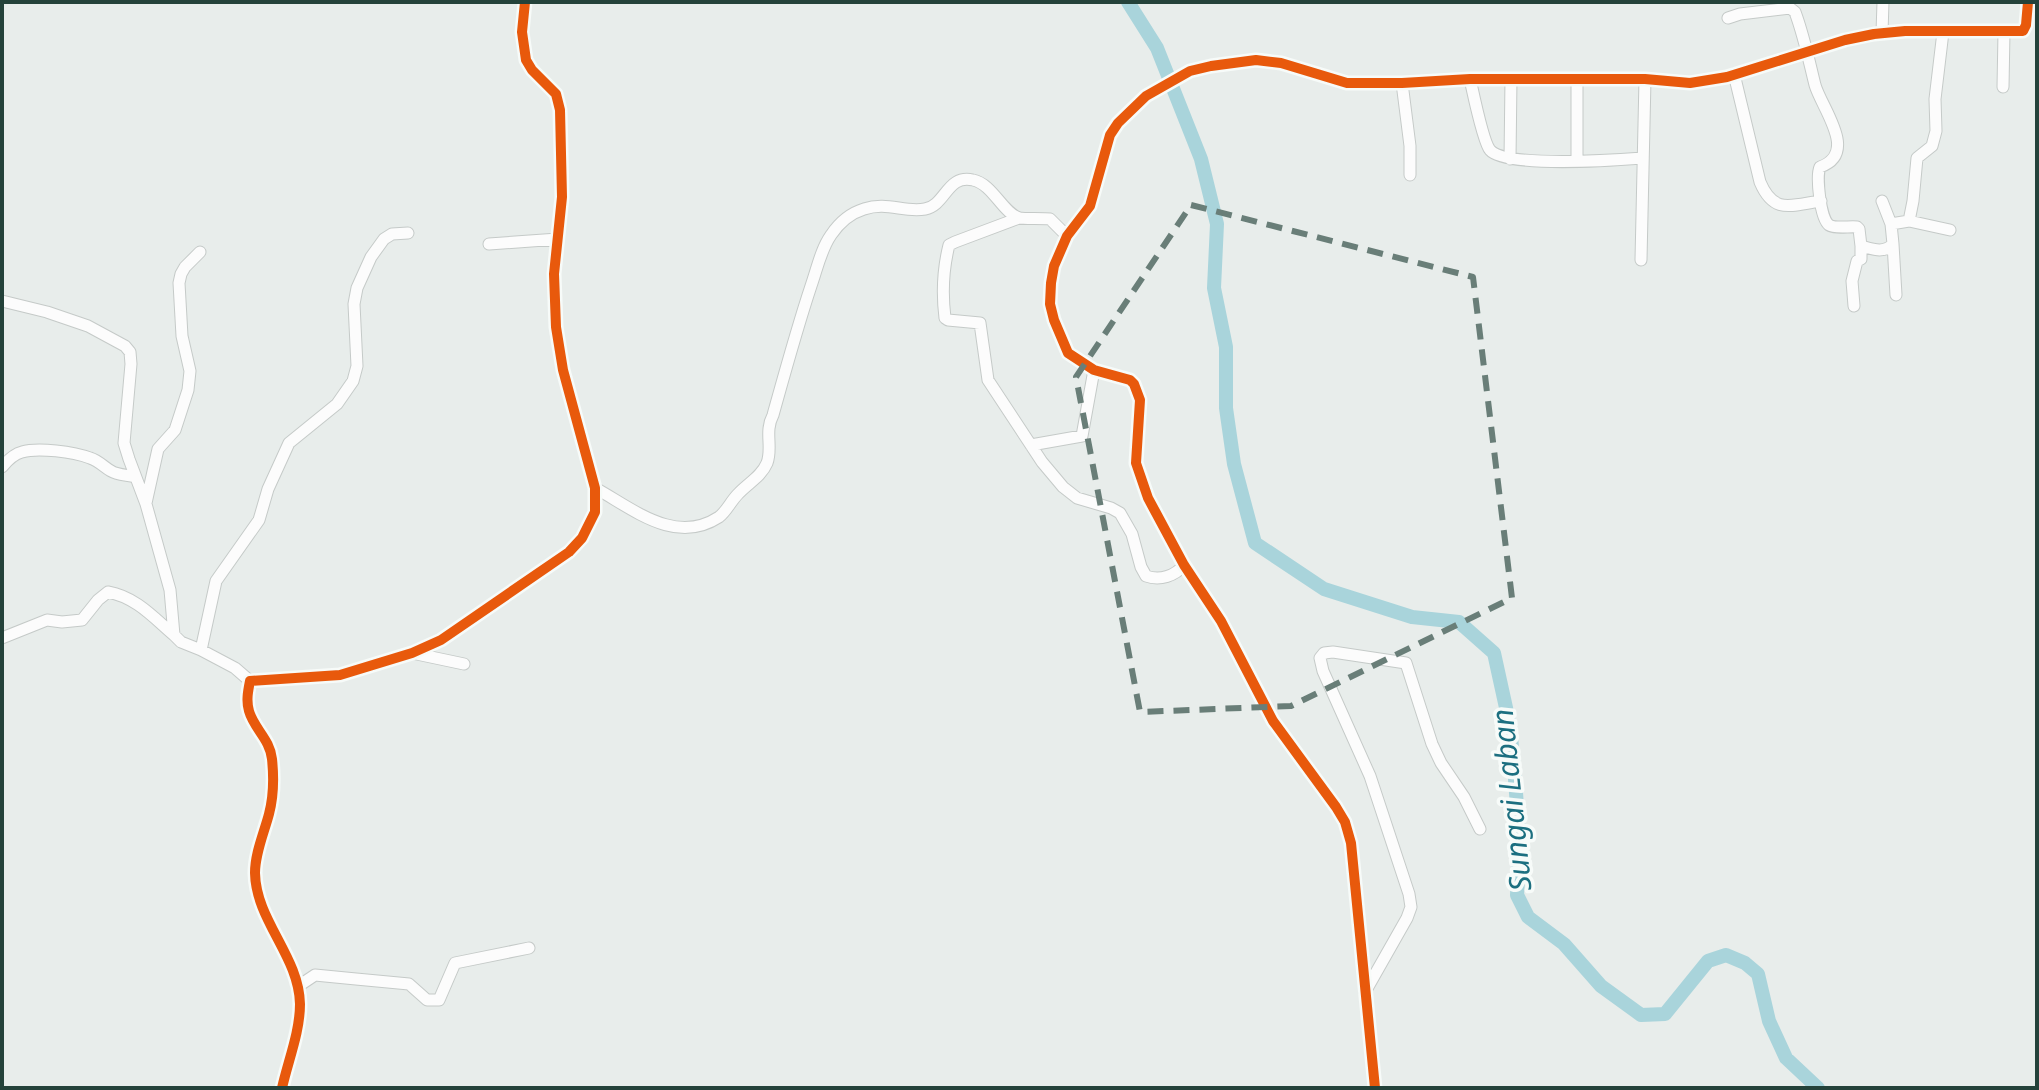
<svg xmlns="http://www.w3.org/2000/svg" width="2039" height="1090" viewBox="0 0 2039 1090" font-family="'Noto Sans',sans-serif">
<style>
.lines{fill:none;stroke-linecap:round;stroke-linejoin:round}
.river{stroke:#a9d4db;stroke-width:14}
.minor-casing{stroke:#c5cac8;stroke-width:13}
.minor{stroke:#fcfcfc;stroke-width:11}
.cycleway-casing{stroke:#f7fbf9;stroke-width:15}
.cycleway{stroke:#e8590c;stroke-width:10}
.marked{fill:none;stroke:#697e78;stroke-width:6;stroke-dasharray:16 10;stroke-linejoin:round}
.labels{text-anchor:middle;stroke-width:7;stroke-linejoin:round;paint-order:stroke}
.water-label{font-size:30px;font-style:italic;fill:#1c6f80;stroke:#f7fbf9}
</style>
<rect width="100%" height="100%" fill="#e8edeb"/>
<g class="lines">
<!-- river -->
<path class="river" d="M1128 2 1157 48 1201 159 1217 224 1214 288 1226 347V408L1234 464 1255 543 1324 589 1412 617 1459 622 1494 653 1510 726 1515 779 1520 848 1517 895 1528 917 1564 944 1601 986 1641 1015 1665 1014 1708 961 1726 955 1745 963 1758 974 1769 1021 1786 1058 1818 1088"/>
<defs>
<path id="minor" d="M1728 18 1740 14 1790 8 1795 12C1804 36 1809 61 1815 85 1822 109 1859 153 1820 167 1816 176 1820 218 1829 225 1835 229 1850 226 1857 227L1859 229 1861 246C1872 249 1884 254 1893 244L1891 224 1909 221 1913 201 1917 158 1932 146 1936 131 1935 99 1943 32
M1882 33 1883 2
M1734 74 1760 182C1774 215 1791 205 1821 201
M1470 79C1473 92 1483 142 1490 150 1505 168 1617 160 1643 158
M1402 83 1410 146V175
M2003 87 2004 32
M1510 159 1511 79
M1577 161V80
M1882 201 1891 224
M1019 218 955 242 949 245C943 269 942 294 945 318L948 320 980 323 988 380 1042 462 1063 487 1077 498 1111 508 1120 513 1132 534 1141 567 1146 576C1160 581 1175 576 1184 565
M1909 221 1950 230
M489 244 558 239
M1893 244 1896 295
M1641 260 1645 79
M2 301 47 312 88 326 125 346 130 352 131 364 124 443 129 459 146 504 170 590 174 635 181 642 201 650 235 668 250 681
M1854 306 1852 281 1857 261 1861 259V246
M1031 445 1082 436 1094 370
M2 467C7 461 14 454 22 452 38 447 74 452 90 458 99 461 104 467 111 471 117 475 128 475 135 477
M595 488C632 508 675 546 719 517 726 512 731 501 738 494 748 483 761 477 767 463 773 447 764 432 773 415 785 372 797 328 811 286 817 269 821 249 831 235 839 223 851 213 864 209 887 201 904 213 925 209 946 205 947 174 973 180 993 184 1003 214 1020 218 1023 219 1044 218 1050 219L1067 236
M146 503 158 449 175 430 188 390 190 371 182 336 179 283 181 274 185 267 200 252
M2 638 47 620 62 622 82 620 98 600 108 592C136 597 154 618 174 635
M201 650 216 581 259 520 268 489 289 443 337 404 353 381 357 366 354 304 357 288 371 257 384 239 392 234 408 233
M412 653 464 664
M297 987 315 975 356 979 409 984 427 1000H439L455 963 529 948
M1365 992 1407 918 1411 907 1409 894 1370 776 1323 671 1320 658 1324 653 1333 652 1406 663 1432 744 1441 763 1464 797 1480 829
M282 1088C288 1061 300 1032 300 1004 299 956 256 921 255 873 255 853 264 833 269 814 274 795 274 778 272 759 270 739 254 729 249 711 246 701 248 691 250 681L340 675 412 653 441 640 569 552 582 538 595 512V488L563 370 556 327 554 274 562 197 560 110 556 94 532 70 526 60 522 32 525 2
M1375 1088 1351 843 1345 822 1336 807 1273 721 1221 621 1184 565 1148 498 1136 463 1140 400 1134 384 1130 380 1094 370 1068 353 1054 320 1050 304 1051 283 1054 266 1067 236 1090 206 1110 135 1118 123 1146 96 1190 71 1211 66 1256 60 1281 63 1347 83H1402L1470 79H1645L1690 83 1727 77 1845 40 1874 34 1905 31H2023L2026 25 2028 2"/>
</defs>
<!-- minor casing -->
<use href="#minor" class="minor-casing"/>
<!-- minor -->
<use href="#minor" class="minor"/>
<defs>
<path id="cycleway" d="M282 1088C288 1061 300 1032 300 1004 299 956 256 921 255 873 255 853 264 833 269 814 274 795 274 778 272 759 270 739 254 729 249 711 246 701 248 691 250 681L340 675 412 653 441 640 569 552 582 538 595 512V488L563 370 556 327 554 274 562 197 560 110 556 94 532 70 526 60 522 32 525 2
M1375 1088 1351 843 1345 822 1336 807 1273 721 1221 621 1184 565 1148 498 1136 463 1140 400 1134 384 1130 380 1094 370 1068 353 1054 320 1050 304 1051 283 1054 266 1067 236 1090 206 1110 135 1118 123 1146 96 1190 71 1211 66 1256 60 1281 63 1347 83H1402L1470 79H1645L1690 83 1727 77 1845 40 1874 34 1905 31H2023L2026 25 2028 2"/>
</defs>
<!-- cycleway casing -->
<use href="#cycleway" class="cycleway-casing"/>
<!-- cycleway -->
<use href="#cycleway" class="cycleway"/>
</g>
<!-- marked area -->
<path class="marked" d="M1191 205 1473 277 1512 598 1291 706 1140 712 1076 377Z"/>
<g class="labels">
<!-- water labels -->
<g class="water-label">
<text transform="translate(1512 800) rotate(-96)" y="10">Sungai Laban</text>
</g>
</g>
<!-- border -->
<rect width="2039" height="1090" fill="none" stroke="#24423a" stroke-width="8"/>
</svg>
